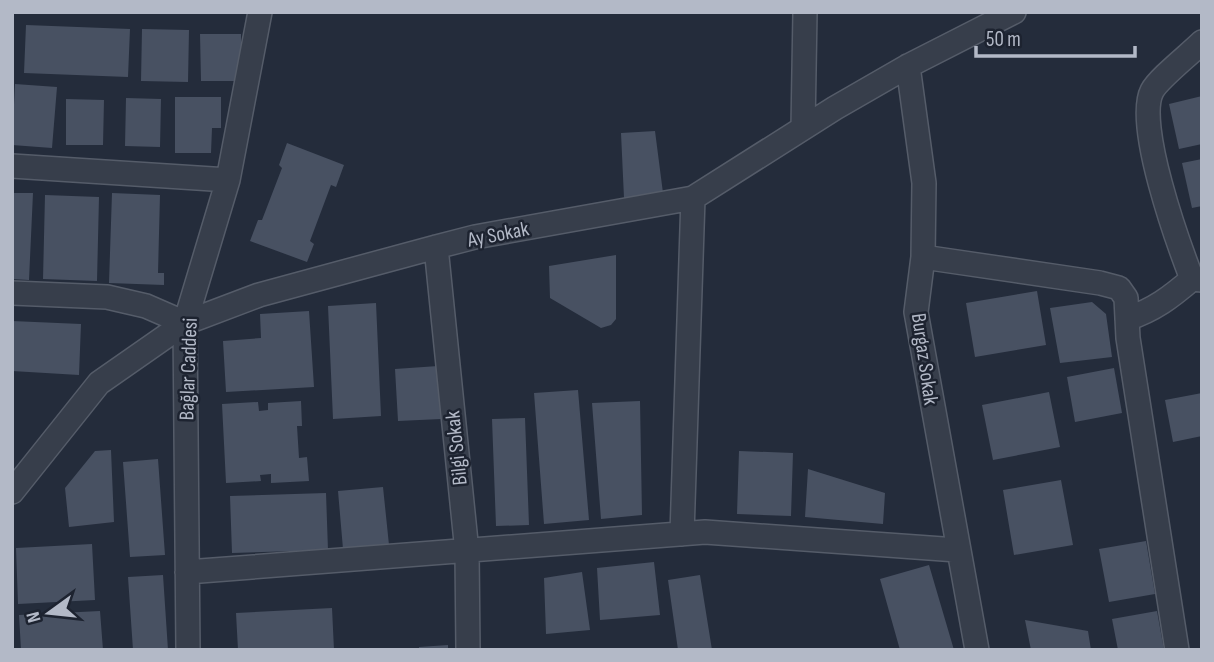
<svg xmlns="http://www.w3.org/2000/svg" width="1214" height="662" viewBox="0 0 1214 662" font-family="'Sofia Sans Condensed',sans-serif">
<style>
.building{fill:#485162}
.lines{fill:none;stroke-linecap:round;stroke-linejoin:round}
.minor-casing{stroke:#555c69;stroke-width:26}
.minor{stroke:#373e4b;stroke-width:23}
.labels{text-anchor:middle;stroke-width:5;stroke-linejoin:round;paint-order:stroke}
.street-label{font-size:21px;fill:#b3b9c7;stroke:#1d2330}
</style>
<rect width="100%" height="100%" fill="#242c3b"/>
<!-- building -->
<path class="building" d="M26 25 130 29 128 77 24 73Z
M142 29 189 30 188 82 141 81Z
M200 34H241V81H201Z
M15 84 57 87 52 148 12 145Z
M1202 96V144L1179 149 1169 104Z
M175 97H221V128H212L211 153H175Z
M126 98 161 99 160 147 125 146Z
M66 99 104 100 103 145H66Z
M655 131 663 193 624 198 621 133Z
M287 143 344 165 336 187 331 185 310 241 314 244 307 262 250 241 258 220H262L282 168 279 165Z
M1202 159V206L1192 208 1182 163Z
M12 193H33L29 280 12 279Z
M112 193 160 195 158 273H164V285L109 283Z
M45 195 99 197 97 281 43 279Z
M616 255V319L611 325 601 328 550 298 549 266Z
M1037 291 1046 345 975 357 966 303Z
M1092 302 1106 314 1112 357 1060 363 1050 308Z
M376 303 381 416 333 419 328 306Z
M309 311 314 387 226 392 223 341 261 338 260 314Z
M12 321 81 324 79 375 12 371Z
M438 366 441 419 398 421 395 369Z
M1114 368 1122 413 1075 422 1067 377Z
M578 390 589 520 544 524 534 393Z
M1049 392 1060 447 993 460 982 405Z
M1202 393V436L1173 442 1165 400Z
M301 401 302 426H297L299 458 307 457 309 481 271 483V474L260 475 261 481 226 483 222 404 258 402 259 411 268 410V403Z
M640 401 642 515 601 519 592 403Z
M525 418 529 525 496 526 492 419Z
M111 450 114 522 69 527 65 488 95 451Z
M739 451 793 453 791 516 737 514Z
M158 459 165 555 130 557 123 462Z
M808 469 885 493 883 524 805 517Z
M1061 480 1073 545 1014 555 1003 490Z
M383 487 389 545 343 549 338 491Z
M326 493 328 550 232 553 230 496Z
M1146 541 1155 594 1109 602 1099 549Z
M92 544 95 600 18 604 16 548Z
M654 562 660 615 600 620 597 568Z
M929 565 954 650H900L880 579Z
M582 572 590 630 546 634 544 578Z
M163 575 168 650H133L128 577Z
M700 575 712 650H678L668 580Z
M332 608 334 650H238L236 613Z
M100 611 103 650H21L19 615Z
M1157 611 1164 650H1118L1112 619Z
M1025 620 1088 631 1091 650H1031Z
M448 645V650H419V647Z"/>
<g class="lines">
<defs>
<path id="minor" d="M908 66 924 183 923 257 916 312 977 650
M803 128 805 12
M12 166 228 180
M436 247 467 552 468 650
M923 257 1100 283 1119 288 1126 298 1128 338 1177 650
M1192 279C1178 243 1135 124 1152 91 1158 79 1190 54 1202 42
M12 293 107 297 146 306 185 323
M1127 319C1154 310 1171 297 1192 279L1202 280
M12 492 99 383 185 323 259 295 436 247 475 237 693 198 835 108 908 66 1014 12
M682 534 693 198
M187 572 705 532 957 550
M188 650 185 323 228 180 260 12"/>
</defs>
<!-- minor casing -->
<use href="#minor" class="minor-casing"/>
<!-- minor -->
<use href="#minor" class="minor"/>
</g>
<g class="labels">
<!-- street labels -->
<g class="street-label">
<text transform="translate(498 234) rotate(-11)" y="7">Ay Sokak</text>
<text transform="translate(925 359) rotate(82)" y="7">Burgaz Sokak</text>
<text transform="translate(188 369) rotate(-88)" y="7">Bağlar Caddesi</text>
<text transform="translate(456 448) rotate(-96)" y="7">Bilgi Sokak</text>
</g>
</g>
<!-- border -->
<rect width="1214" height="662" fill="none" stroke="#b3b9c7" stroke-width="28"/>
<!-- north arrow -->
<g transform="translate(49 613) rotate(255)" stroke="#1d2330" stroke-width="5" paint-order="stroke">
<path d="M0-5L12 26L0 18L-12 26Z" fill="#b3b9c7"/>
<text y="-10" font-size="19" font-weight="bold" text-anchor="middle" fill="#b3b9c7">N</text>
</g>
<!-- scale -->
<path d="M976 46v10h159v-10" fill="none" stroke="#b3b9c7" stroke-width="3.5"/>
<text x="986" y="46" font-size="21" fill="#b3b9c7" stroke="#1d2330" stroke-width="5" paint-order="stroke">50 m</text>
</svg>
